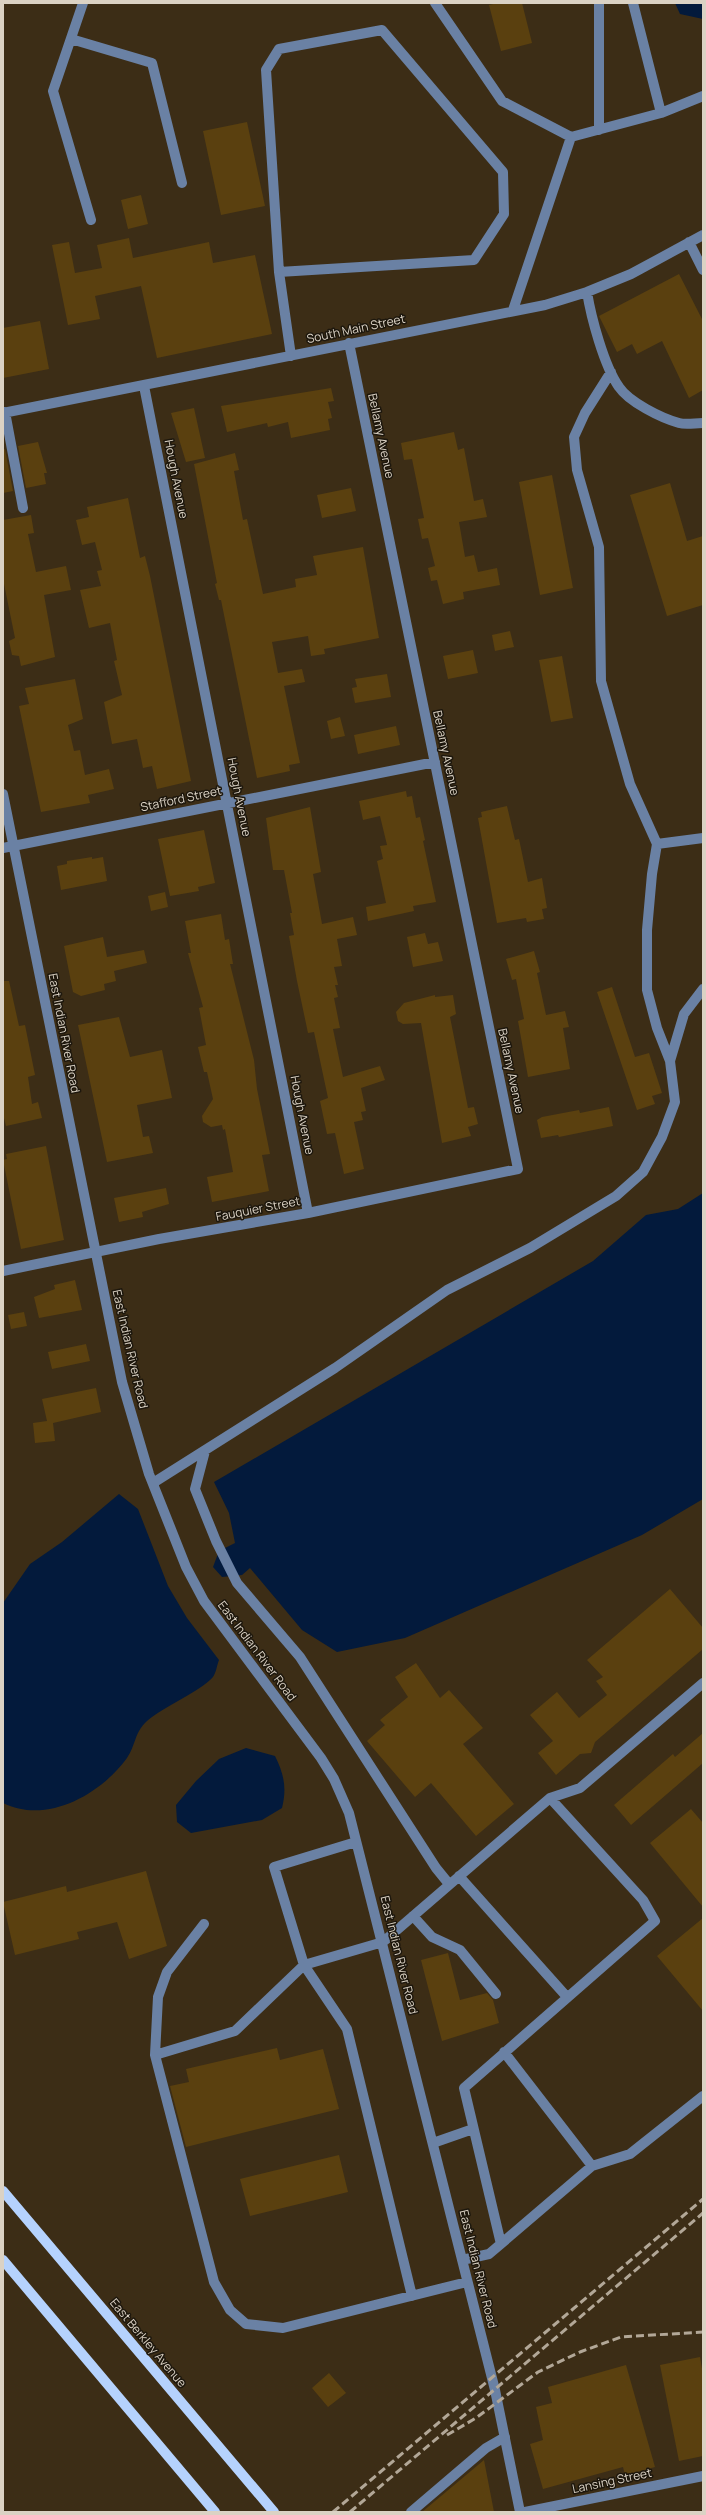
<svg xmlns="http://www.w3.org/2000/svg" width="706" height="2515" viewBox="0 0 706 2515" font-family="Manrope,sans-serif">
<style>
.water{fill:#031a3c}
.building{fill:#5a400f}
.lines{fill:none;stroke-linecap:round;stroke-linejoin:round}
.minor{stroke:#6a81a4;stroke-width:10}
.major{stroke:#b5d2fd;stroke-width:10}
.rail{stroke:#b2a797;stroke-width:3;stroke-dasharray:8 4;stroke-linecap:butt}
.labels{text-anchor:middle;stroke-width:3;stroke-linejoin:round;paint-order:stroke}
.street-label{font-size:12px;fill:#dbd2c4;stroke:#1d170d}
</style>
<rect width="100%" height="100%" fill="#3c2d16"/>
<!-- water -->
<path class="water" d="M675 3H703V19L680 14Z
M703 1193V1499L642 1535 405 1638 337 1652 302 1630 250 1568 242 1575 222 1577 213 1567 219 1551 235 1543 229 1513 214 1482 593 1261 646 1215 678 1209Z
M119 1494 138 1509 168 1586 187 1618 219 1660C217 1665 216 1673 213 1677 200 1692 164 1706 147 1721 134 1733 136 1745 127 1758 101 1794 47 1825 3 1803V1603L30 1564 62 1542Z
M246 1748 275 1756C284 1774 287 1788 282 1808L262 1820 191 1833 177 1822 176 1805 196 1781 219 1759Z"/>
<!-- building -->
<path class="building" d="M497 3H522L532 43 501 51 489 5Z
M247 122 265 206 221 215 203 131Z
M141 195 148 224 128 229 121 200Z
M129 238 133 258 209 242 213 263 255 255 272 334 157 358 141 286 95 296 100 319 68 325 52 245 69 242 75 273 102 268 97 245Z
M679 274 703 321V390L689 398 662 341 637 354 632 344 617 352 599 316Z
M40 321 49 369 3 378V328Z
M331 388 334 401 328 402 332 418 328 419 330 430 291 438 288 422 268 427 267 423 227 432 221 406Z
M194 408 205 458 186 462 171 413Z
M454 432 458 450 464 448 474 501 483 499 487 517 459 522 465 557 474 555 478 572 497 568 500 585 463 592 464 599 443 604 437 580 431 581 428 568 435 566 428 538 422 539 418 519 424 518 412 459 404 460 401 443Z
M38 442 47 473H44L46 484 26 488 18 446Z
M5 449 13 491 3 493V450Z
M235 453 239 470 234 471 243 520 247 519 263 594 296 587 295 579 317 575 313 556 363 547 379 638 324 649 325 654 311 656 308 636 272 642 278 673 302 669 305 682 284 686 300 763 289 765 290 771 257 778 221 600H219L215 584 217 583 194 464Z
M552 475 573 588 540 595 519 482Z
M670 483 687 541 703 536V605L667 616 630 495Z
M351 488 356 511 322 518 317 495Z
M128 498 140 558 145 556 150 576 191 781 157 789 152 766 143 768 137 739 112 744 104 702 122 695 114 661 117 660 110 623 89 628 80 590 101 586 97 571 102 570 95 542 82 545 76 520 89 517 87 507Z
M31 515 34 533 28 534 36 572 66 566 71 590 44 595 55 657 21 666 19 656 12 655 9 641 15 638 3 579V520Z
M510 631 514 647 495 651 492 635Z
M473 650 478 673 448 679 443 656Z
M562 656 573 718 551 722 539 660Z
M387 674 391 697 355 703 352 688 357 687 355 679Z
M75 679 83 719 68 725 74 751 80 750 85 775 109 769 114 789 88 795 90 803 41 812 19 706 29 704 25 688Z
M340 717 345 736 331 739 327 721Z
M396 726 400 745 358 754 354 735Z
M406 791 407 797 412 796 416 818 420 817 425 840 423 841 436 902 413 906 414 911 368 921 366 907 386 903 377 861 383 859 380 846 387 845 380 816 363 820 359 801Z
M507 806 515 840 519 839 528 882 542 878 547 908 542 909 544 919 527 922 526 918 497 923 478 818 482 817 481 812Z
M310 807 321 872 313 874 322 924 353 917 357 935 337 939 342 966 334 967 338 985H335L338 997 334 998 340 1028 333 1029 343 1077 380 1066 385 1080 361 1088 366 1111 361 1112 363 1120 354 1122 364 1169 344 1174 335 1133 327 1134 320 1101 328 1098 314 1032 308 1033 297 981 289 936 294 935 290 913H292L284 870H273L266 818Z
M204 830 215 883 198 887 199 891 170 896 158 839Z
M92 857V859L103 857 107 881 61 890 57 866 67 864V861Z
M165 892 168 907 151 911 148 896Z
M221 914 225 940 229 939 233 964H230L254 1060 257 1089 270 1154 262 1155 269 1191 212 1202 207 1177 233 1172 225 1129 223 1130 222 1125 211 1127 203 1122 202 1116 213 1099 207 1072H204L198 1047 206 1045 199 1008 203 1007 188 953H191L185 921Z
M425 933 428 944 438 942 443 961 413 967 407 937Z
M103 937 107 957 144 950 147 963 114 971 116 981 104 984 105 990 81 996 73 992 64 946Z
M534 951 540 972 537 973 546 1015 565 1011 569 1027 563 1028 570 1069 528 1077 518 1021 524 1019 516 979 512 980 506 959Z
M3 981H9L19 1026 25 1025 35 1075 28 1077 32 1104 38 1102 42 1118 6 1126 3 1114Z
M612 987 635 1057 649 1053 662 1093 652 1096 655 1104 637 1110 597 992Z
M435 995V997L453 995 456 1014 450 1017 468 1108 474 1107 478 1124 468 1127 471 1136 442 1143 421 1023 403 1024 398 1021 396 1012 404 1003Z
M119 1017 130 1057 162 1050 172 1098 137 1105 143 1137 149 1136 153 1153 107 1162 78 1025Z
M609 1107 613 1126 559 1137 558 1135 541 1138 537 1120 542 1117 579 1110 580 1113Z
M46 1146 64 1240 21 1249 3 1160 7 1159 6 1154Z
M166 1188 169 1204 142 1212 143 1217 119 1222 114 1198Z
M75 1280 82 1310 39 1318 34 1297 55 1289 54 1285Z
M24 1312 27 1326 11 1329 8 1315Z
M86 1344 90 1361 52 1369 48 1352Z
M96 1388 101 1412 53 1423 55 1441 35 1443 33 1423 47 1421 42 1399Z
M670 1589 703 1628V1649L595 1742 591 1753 580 1754 556 1775 538 1753 553 1741 530 1715 557 1692 579 1718 607 1695 596 1681 603 1677 587 1660Z
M416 1663 440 1698 449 1690 483 1728 463 1744 514 1804 476 1836 431 1783 415 1797 367 1741 385 1725 380 1720 408 1697 395 1677Z
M703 1733V1763L631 1825 614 1805 673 1754 675 1757Z
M691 1809 703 1823V1907L650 1843Z
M146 1871 167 1946 129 1959 117 1922 77 1932 79 1939 15 1955 3 1902 66 1886 67 1892Z
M703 1918V2011L657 1956Z
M448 1953 460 2000 487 1993 493 2000 499 2023 442 2041 421 1960Z
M277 2048 280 2060 323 2049 339 2109 186 2147 170 2086 189 2082 186 2069Z
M339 2155 348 2192 250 2216 240 2179Z
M700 2357 703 2374V2456L679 2461 660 2365Z
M626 2365 655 2467 625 2475 623 2467 543 2489 530 2444 543 2440 536 2407 552 2403 548 2387Z
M329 2373 346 2393 328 2407 312 2388Z
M484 2460 494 2512H422Z"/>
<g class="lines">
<!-- minor -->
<path class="minor" d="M83 3 53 91 91 220
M435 3 502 101 571 137 513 310
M633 3 661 113
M71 39 152 63 182 183
M599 130V3
M571 137 661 113 703 96
M689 242 703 270
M279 272 266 70 279 49 382 30 503 172 504 214 474 260 279 272 291 356
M587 292C591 317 604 366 619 387 629 402 661 418 679 423 686 425 695 423 703 423
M144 386 308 1213
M5 412 23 508
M3 413 545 305 587 292 631 274 703 235
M3 794 122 1382 149 1474 186 1567 204 1601 321 1758 334 1779 349 1813 495 2390 520 2512
M657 844 703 838
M3 848 435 762
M670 1061 684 1014 703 989
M3 1271 159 1239 308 1213 518 1169 349 343
M205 1451 195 1489 216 1541 237 1583 300 1657 436 1868 449 1884
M153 1483 335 1368 447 1290 530 1248 616 1196 643 1172 662 1137 675 1102 670 1061 657 1028 647 990V930L652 874 657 844 630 784 601 681 599 547 577 470 574 437 585 413 611 372
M356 1842 274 1867 304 1965 347 2029 412 2296
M459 1876 567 1997
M413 1916 432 1937 460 1950 496 1994
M204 1924 167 1972 158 1997 155 2055 214 2282 230 2310 246 2324 283 2328 467 2282
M504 2052 592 2166
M155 2055 235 2031 304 1965 383 1942 550 1798 580 1788 703 1683
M433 2143 473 2129
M501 2244 464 2088 655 1921 643 1900 550 1798
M462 2260 489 2254 592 2166 630 2154 703 2096
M411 2512 486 2448 505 2437
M525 2512 703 2476"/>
<!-- major -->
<path class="major" d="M3 2191 274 2512
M3 2260 215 2512"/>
<!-- rail -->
<path class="rail" d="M447 2435 476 2418 538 2372 580 2352 621 2337 703 2332
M333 2512 703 2199
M350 2512 703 2213"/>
</g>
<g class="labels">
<!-- street labels -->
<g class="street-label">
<text transform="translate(356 329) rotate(-12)" y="4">South Main Street</text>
<text transform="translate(381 436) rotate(78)" y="4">Bellamy Avenue</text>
<text transform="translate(176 479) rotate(79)" y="4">Hough Avenue</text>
<text transform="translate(446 753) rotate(78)" y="4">Bellamy Avenue</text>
<text transform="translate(239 797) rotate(79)" y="4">Hough Avenue</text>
<text transform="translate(181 799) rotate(-12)" y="4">Stafford Street</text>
<text transform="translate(64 1033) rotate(79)" y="4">East Indian River Road</text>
<text transform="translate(511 1071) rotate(78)" y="4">Bellamy Avenue</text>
<text transform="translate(302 1115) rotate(79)" y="4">Hough Avenue</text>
<text transform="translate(258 1209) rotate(-11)" y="4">Fauquier Street</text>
<text transform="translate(130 1349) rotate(77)" y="4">East Indian River Road</text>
<text transform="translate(257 1651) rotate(53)" y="4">East Indian River Road</text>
<text transform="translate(399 1955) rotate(76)" y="4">East Indian River Road</text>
<text transform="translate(478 2269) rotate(76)" y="4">East Indian River Road</text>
<text transform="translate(148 2343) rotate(50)" y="4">East Berkley Avenue</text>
<text transform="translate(612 2481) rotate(-12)" y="4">Lansing Street</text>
</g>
</g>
<!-- border -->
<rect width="706" height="2515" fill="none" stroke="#dbd2c4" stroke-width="8"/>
</svg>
